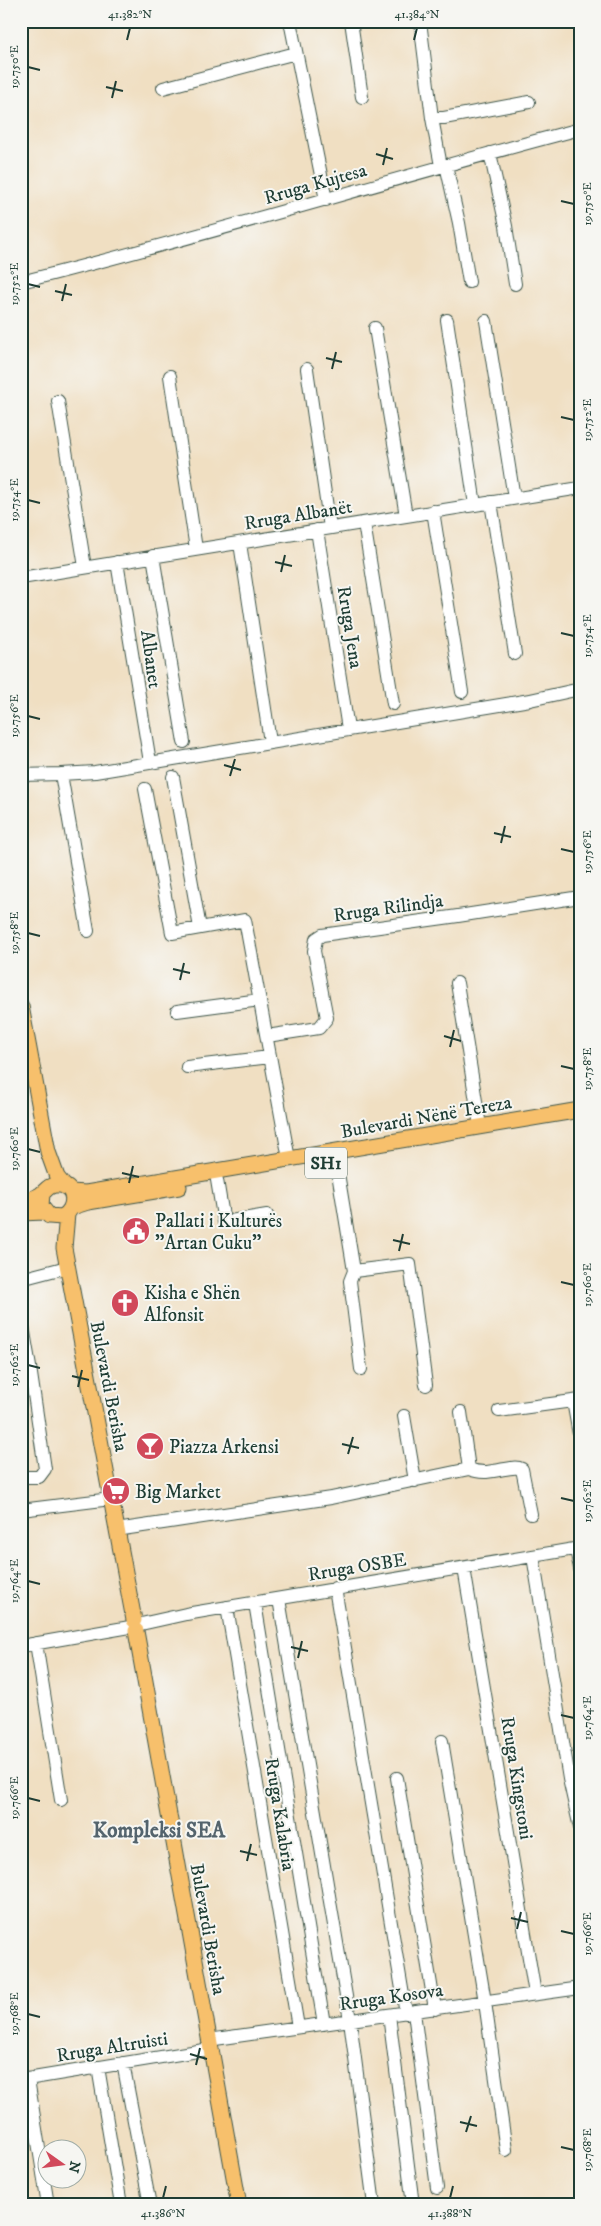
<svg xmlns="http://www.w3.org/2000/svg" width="601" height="2226" viewBox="0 0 601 2226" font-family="'IM FELL DW Pica',serif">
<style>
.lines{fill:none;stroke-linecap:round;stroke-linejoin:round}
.minor-casing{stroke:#3e5549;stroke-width:14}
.major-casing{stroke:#3e5549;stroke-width:17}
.minor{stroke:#fff;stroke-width:12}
.major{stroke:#f7c06c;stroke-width:15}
.ticks{fill:none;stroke:#1f3d34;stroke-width:2}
.labels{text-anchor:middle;stroke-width:4;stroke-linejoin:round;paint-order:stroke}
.shield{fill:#f6f6f2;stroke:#60746d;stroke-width:1}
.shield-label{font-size:18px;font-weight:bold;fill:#1f3d34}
.street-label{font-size:19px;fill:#1f3d34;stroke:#f6f6f2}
.poi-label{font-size:19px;fill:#1f3d34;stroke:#f6f6f2;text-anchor:start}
.quarter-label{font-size:21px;font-weight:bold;fill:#54646d;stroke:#f6f6f2}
.neatline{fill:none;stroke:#1f3d34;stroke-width:2}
.ticks-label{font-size:12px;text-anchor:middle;fill:#1f3d34}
</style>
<rect width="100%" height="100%" fill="#f6f6f2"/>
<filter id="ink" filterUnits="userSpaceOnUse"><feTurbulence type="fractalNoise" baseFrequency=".02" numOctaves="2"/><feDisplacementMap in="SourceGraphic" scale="10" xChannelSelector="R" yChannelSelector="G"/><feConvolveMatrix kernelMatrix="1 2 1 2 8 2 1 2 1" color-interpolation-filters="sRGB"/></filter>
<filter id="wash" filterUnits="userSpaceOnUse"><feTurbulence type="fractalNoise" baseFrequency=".0096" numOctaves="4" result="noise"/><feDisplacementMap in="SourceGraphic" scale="20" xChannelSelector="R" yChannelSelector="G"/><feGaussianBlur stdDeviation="1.12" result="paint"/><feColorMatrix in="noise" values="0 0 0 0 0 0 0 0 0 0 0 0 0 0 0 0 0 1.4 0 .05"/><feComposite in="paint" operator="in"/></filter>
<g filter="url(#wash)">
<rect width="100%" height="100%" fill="#f0dfc2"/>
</g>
<g filter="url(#ink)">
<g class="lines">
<defs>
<path id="minor" d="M290 21 326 200
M351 21 362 97
M420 21 432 118H444L529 102
M163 88 296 53
M432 118 441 166
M490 153 506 226 515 284
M446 165 459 223 469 282
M21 282C209 235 393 178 580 129
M447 320 475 505
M486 321 514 498
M375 328 406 516
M307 369 330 528
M170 376 196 549
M58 401 85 567
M491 502 515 654
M433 511 462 692
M364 523 393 704
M317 530 348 729
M240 543 270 742
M153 556 184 742
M117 562 150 762
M21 578 580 488
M61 774 95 772 530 700 580 689
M21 775 61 774 88 931
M173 777 200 928
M145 789 172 933 245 920 289 1159
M457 983 480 1126
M177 1011 260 1000
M267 1036 319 1028 327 1018 314 951 316 939 322 935 458 916 580 897
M187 1067 270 1057
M336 1161 354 1271 350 1281 361 1369
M217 1180 224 1222 267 1215
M354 1271 410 1264 426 1385
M21 1279 67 1267
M21 1315 30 1367
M21 1369 30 1367 45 1469 39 1477H21
M573 1401 580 1440
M499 1411 580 1400
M461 1412 469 1469C491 1478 510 1463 522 1469L531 1514
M404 1416 415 1481
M21 1510 111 1499
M116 1530 331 1498 469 1469
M576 1549 580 1569
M533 1556 569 1779 580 1828
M464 1568 535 1994
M335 1588 406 2013
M279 1599 350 2020 374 2205
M255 1603 324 2024
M227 1607 298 2027
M141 1624 186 1614 580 1548
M36 1643 61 1800
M21 1646 130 1627
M442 1741 485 2002 506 2150
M397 1778 435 2009
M414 2012 437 2188
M389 2015 413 2205
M208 2040 580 1988
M123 2063 150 2205
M98 2067 121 2205
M28 2079 48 2205
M21 2080 210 2049"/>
<path id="major" d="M21 1006 48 1152 57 1177 65 1187
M71 1192 86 1193 580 1110
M21 1202C28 1200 34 1198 40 1195 46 1191 48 1185 56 1185 76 1183 78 1209 62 1217L49 1216 41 1206 42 1194
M72 1207 88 1202 179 1187
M21 1213 44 1212
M67 1214 64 1248 134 1620
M136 1631 239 2205"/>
</defs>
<!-- minor casing -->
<use href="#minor" class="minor-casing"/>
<!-- major casing -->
<use href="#major" class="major-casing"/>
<!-- minor -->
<use href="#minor" class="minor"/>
<!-- major -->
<use href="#major" class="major"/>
</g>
</g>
<!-- ticks -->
<path class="ticks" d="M127 40 130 28M414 40 417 28M28 67 40 70M106 87 123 91M112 98 116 81M376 154 393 159M383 165 387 148M561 201 574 204M28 284 40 287M55 291 72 295M62 301 66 284M326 358 342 362M332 369 336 352M561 417 574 420M28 500 40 503M275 562 292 566M281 572 285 555M561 633 574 636M28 716 40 719M224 765 241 770M230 776 235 759M494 833 511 837M501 843 505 826M561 849 574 852M28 933 40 936M173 969 190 973M180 980 184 963M444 1036 461 1041M450 1047 454 1030M561 1066 574 1069M28 1149 40 1152M122 1173 139 1177M129 1183 133 1166M393 1240 410 1244M399 1251 403 1234M561 1282 574 1285M28 1365 40 1368M72 1376 89 1380M78 1387 82 1370M342 1444 359 1448M348 1454 353 1437M561 1498 574 1501M28 1581 40 1584M291 1647 308 1651M298 1658 302 1641M561 1715 574 1718M28 1798 40 1801M240 1851 257 1855M247 1861 251 1844M511 1918 528 1922M517 1929 521 1912M561 1931 574 1934M28 2014 40 2017M190 2054 207 2059M196 2065 200 2048M460 2122 477 2126M466 2132 471 2116M561 2147 574 2150M163 2198 166 2186M450 2198 453 2186"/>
<!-- icons -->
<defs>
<symbol id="civic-disc" viewBox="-11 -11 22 22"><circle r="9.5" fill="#d1495b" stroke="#f6f6f2"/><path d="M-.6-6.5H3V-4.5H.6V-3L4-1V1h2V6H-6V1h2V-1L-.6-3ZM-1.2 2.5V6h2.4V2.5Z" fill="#fff"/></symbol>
<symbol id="church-disc" viewBox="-11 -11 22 22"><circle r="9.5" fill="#d1495b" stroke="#f6f6f2"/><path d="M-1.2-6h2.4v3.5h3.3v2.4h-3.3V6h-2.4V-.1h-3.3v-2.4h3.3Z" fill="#fff"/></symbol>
<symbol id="bar-disc" viewBox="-11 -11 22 22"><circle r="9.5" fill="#d1495b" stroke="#f6f6f2"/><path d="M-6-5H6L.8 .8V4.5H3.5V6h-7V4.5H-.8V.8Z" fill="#fff"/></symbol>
<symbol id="supermarket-disc" viewBox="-11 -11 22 22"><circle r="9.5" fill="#d1495b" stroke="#f6f6f2"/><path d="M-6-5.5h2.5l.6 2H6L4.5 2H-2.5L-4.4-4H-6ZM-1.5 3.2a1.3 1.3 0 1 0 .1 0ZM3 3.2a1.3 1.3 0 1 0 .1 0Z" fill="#fff"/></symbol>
</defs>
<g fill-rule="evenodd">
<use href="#civic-disc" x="120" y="1215" width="32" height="32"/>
<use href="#church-disc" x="109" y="1287" width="32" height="32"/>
<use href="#bar-disc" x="134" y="1430" width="32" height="32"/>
<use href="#supermarket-disc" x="100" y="1475" width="32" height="32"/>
</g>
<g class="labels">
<!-- shield labels -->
<rect class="shield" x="305" y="1147.5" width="42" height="31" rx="4"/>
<g class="shield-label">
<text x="326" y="1169">SH1</text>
</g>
<!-- street labels -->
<g class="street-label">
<text transform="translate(315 183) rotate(-16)" y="7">Rruga Kujtesa</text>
<text transform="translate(298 514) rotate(-9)" y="7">Rruga Albanët</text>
<text transform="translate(351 627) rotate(81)" y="7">Rruga Jena</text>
<text transform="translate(152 659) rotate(82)" y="7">Albanet</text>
<text transform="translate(388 907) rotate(-8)" y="7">Rruga Rilindja</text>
<text transform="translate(426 1116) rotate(-10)" y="7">Bulevardi Nënë Tereza</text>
<text transform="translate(110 1386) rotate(79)" y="7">Bulevardi Berisha</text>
<text transform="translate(357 1566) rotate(-9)" y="7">Rruga OSBE</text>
<text transform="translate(518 1778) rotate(81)" y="7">Rruga Kingstoni</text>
<text transform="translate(281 1814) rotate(81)" y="7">Rruga Kalabria</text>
<text transform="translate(209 1929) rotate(80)" y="7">Bulevardi Berisha</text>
<text transform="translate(391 1996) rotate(-8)" y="7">Rruga Kosova</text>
<text transform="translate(112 2046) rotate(-9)" y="7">Rruga Altruisti</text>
</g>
<!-- poi labels -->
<g class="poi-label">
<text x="155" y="1227">Pallati i Kulturës<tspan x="155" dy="22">"Artan Cuku"</tspan></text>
<text x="144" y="1299">Kisha e Shën<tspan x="144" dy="22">Alfonsit</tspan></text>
<text x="169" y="1453">Piazza Arkensi</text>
<text x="135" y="1498">Big Market</text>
</g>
<!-- quarter labels -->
<g class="quarter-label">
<text x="159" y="1837">Kompleksi SEA</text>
</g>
</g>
<!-- margin -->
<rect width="601" height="2226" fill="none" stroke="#f6f6f2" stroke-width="55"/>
<!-- north arrow -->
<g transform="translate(62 2164) rotate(104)"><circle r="24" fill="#f6f6f2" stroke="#a0aca6"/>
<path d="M0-4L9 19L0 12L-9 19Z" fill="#d1495b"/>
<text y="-8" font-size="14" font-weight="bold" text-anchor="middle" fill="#1f3d34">N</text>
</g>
<rect x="28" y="28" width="546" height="2170" class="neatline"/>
<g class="ticks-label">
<text x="130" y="18">41.382°N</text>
<text x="417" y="18">41.384°N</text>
<text transform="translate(14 67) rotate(-90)" y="4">19.750°E</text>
<text transform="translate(587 204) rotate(-90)" y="4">19.750°E</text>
<text transform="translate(14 284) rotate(-90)" y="4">19.752°E</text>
<text transform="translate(587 420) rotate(-90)" y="4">19.752°E</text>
<text transform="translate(14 500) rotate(-90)" y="4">19.754°E</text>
<text transform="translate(587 636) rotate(-90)" y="4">19.754°E</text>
<text transform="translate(14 716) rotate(-90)" y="4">19.756°E</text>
<text transform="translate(587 852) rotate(-90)" y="4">19.756°E</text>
<text transform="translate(14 933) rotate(-90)" y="4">19.758°E</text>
<text transform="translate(587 1069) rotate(-90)" y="4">19.758°E</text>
<text transform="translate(14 1149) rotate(-90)" y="4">19.760°E</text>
<text transform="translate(587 1285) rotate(-90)" y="4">19.760°E</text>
<text transform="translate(14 1365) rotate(-90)" y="4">19.762°E</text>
<text transform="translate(587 1501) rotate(-90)" y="4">19.762°E</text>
<text transform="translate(14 1581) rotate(-90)" y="4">19.764°E</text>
<text transform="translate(587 1718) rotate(-90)" y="4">19.764°E</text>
<text transform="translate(14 1798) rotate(-90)" y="4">19.766°E</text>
<text transform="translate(587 1934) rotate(-90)" y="4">19.766°E</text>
<text transform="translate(14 2014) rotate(-90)" y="4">19.768°E</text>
<text transform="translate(587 2150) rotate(-90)" y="4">19.768°E</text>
<text x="163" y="2217">41.386°N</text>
<text x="450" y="2217">41.388°N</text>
</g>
</svg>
